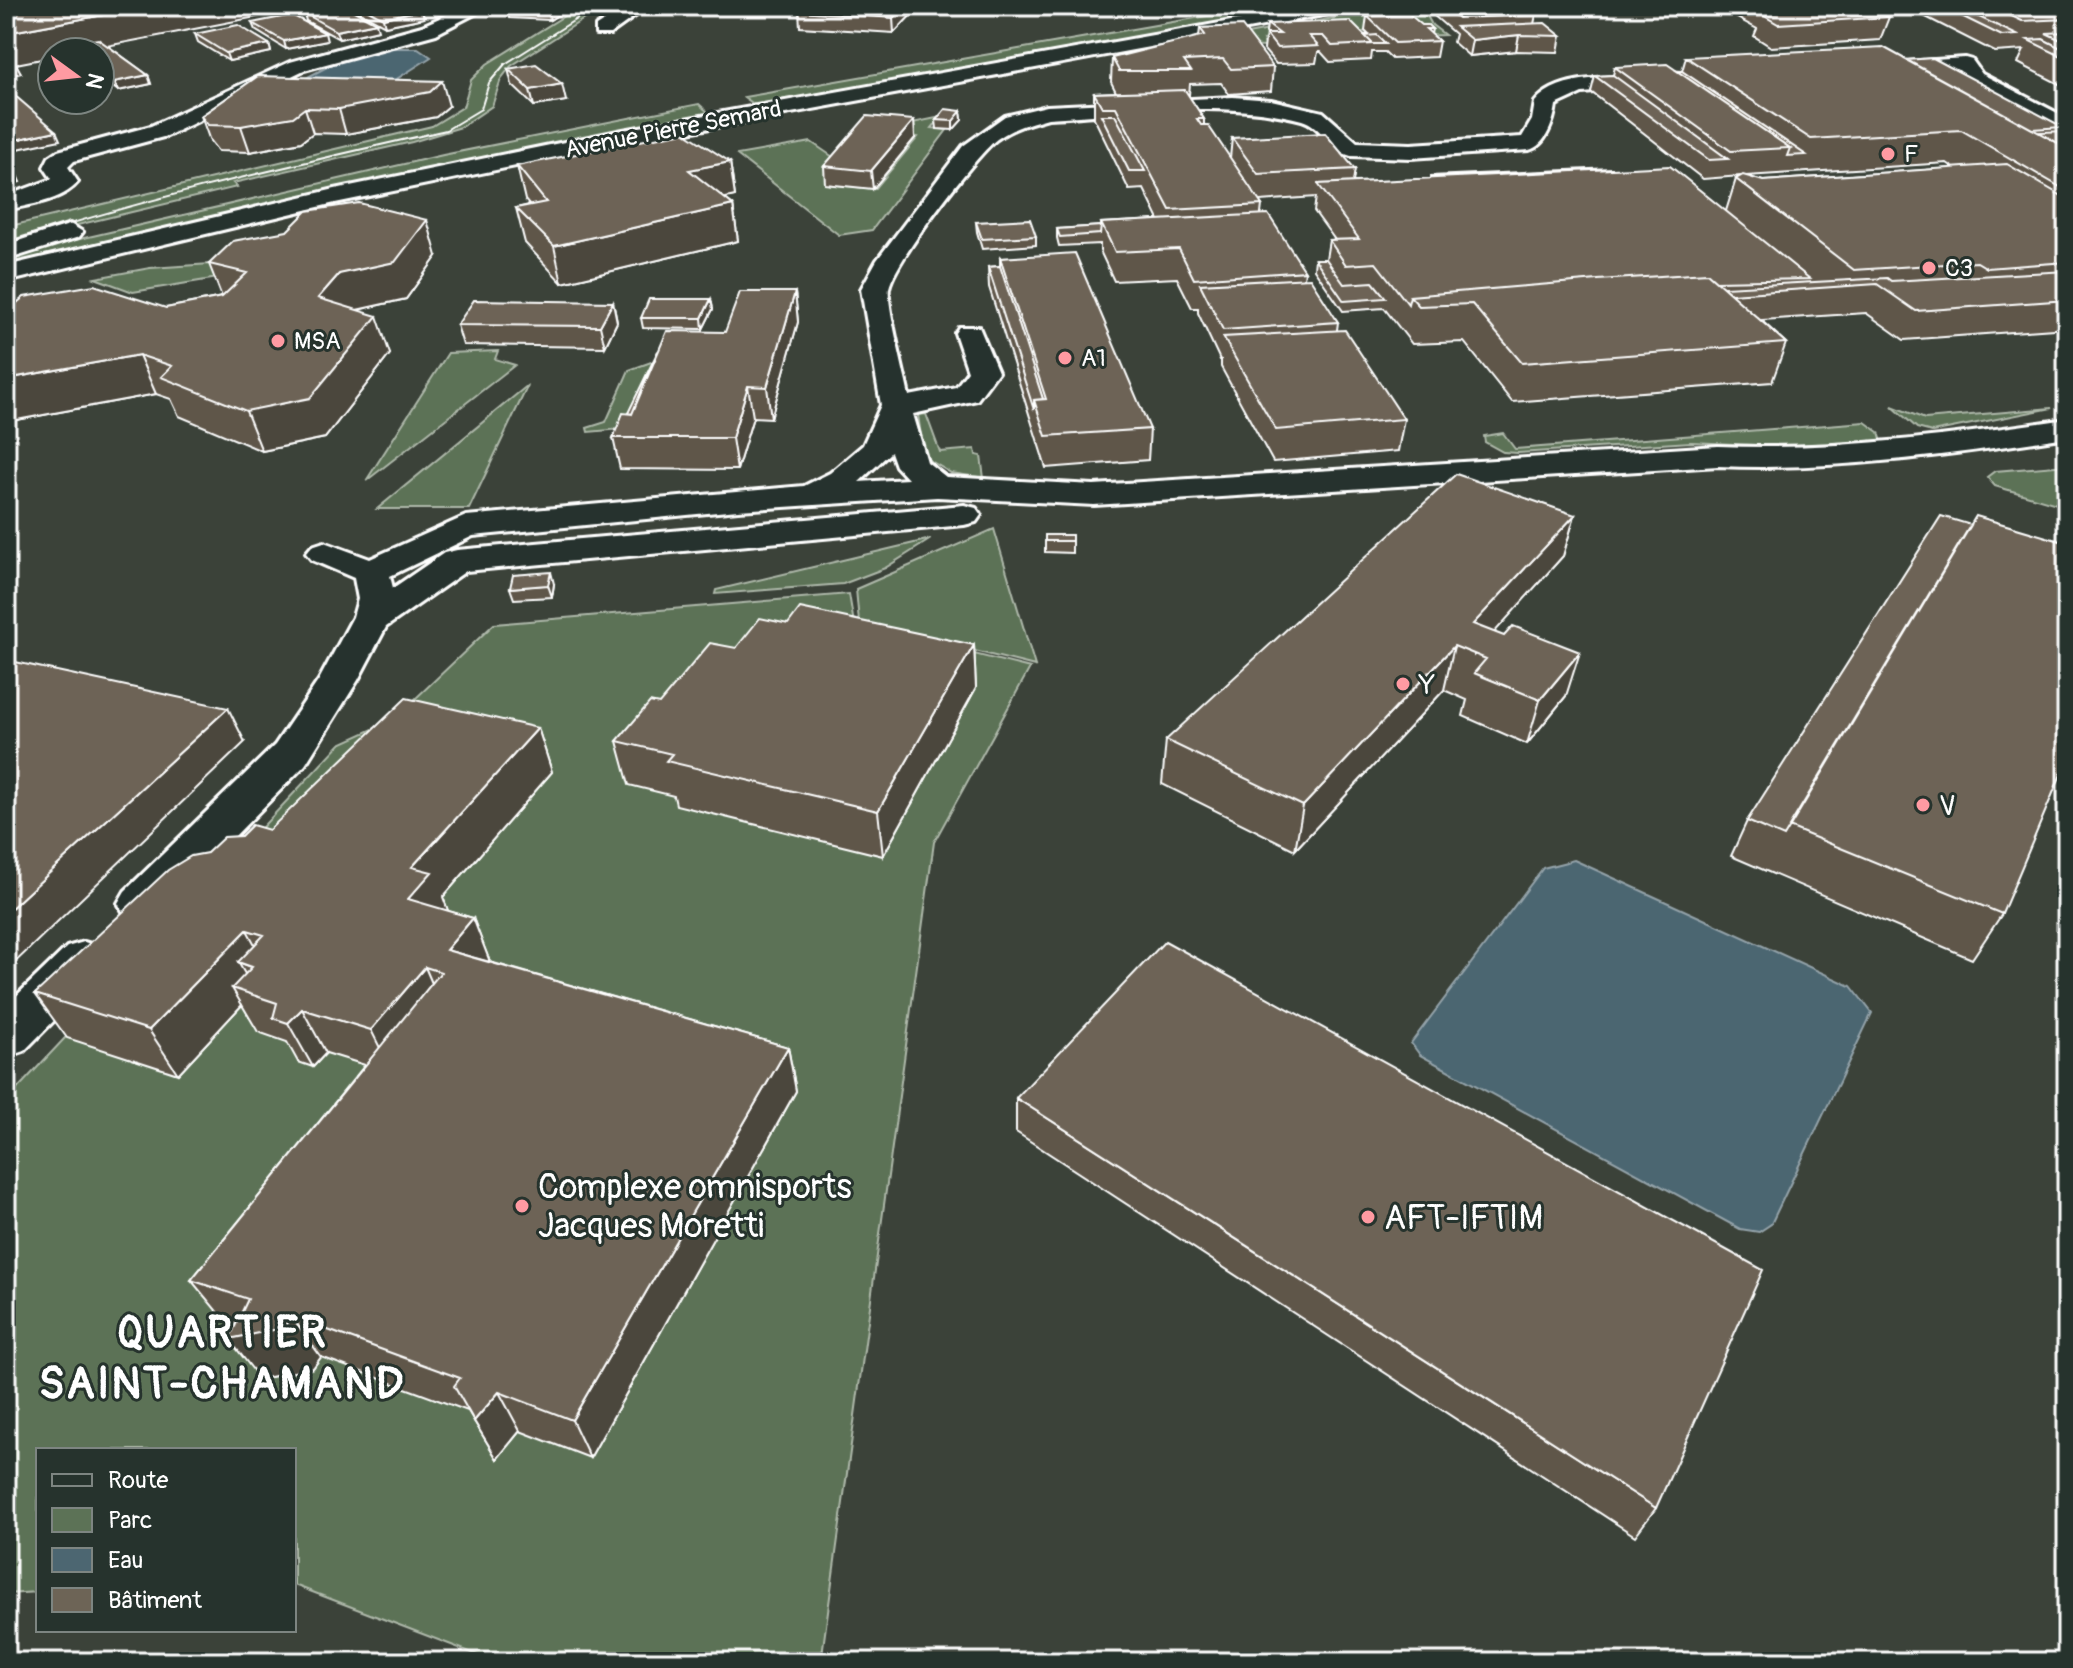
<svg xmlns="http://www.w3.org/2000/svg" width="2073" height="1668" viewBox="0 0 2073 1668" font-family="Pangolin,sans-serif">
<style>
.green{fill:#5c7256;stroke:#aeb8aa;stroke-width:2}
.water{fill:#4c6671;stroke:#94a3aa;stroke-width:2}
.lines{fill:none;stroke-linecap:round;stroke-linejoin:round}
.minor-casing{stroke:#fff;stroke-width:6}
.major-casing{stroke:#fff;stroke-width:6}
.minor{fill:#26332d;fill-rule:evenodd}
.major{fill:#26332d;fill-rule:evenodd}
.tram{stroke:#fff;stroke-width:2}
.wall{fill:#5e564a;stroke:#fff;stroke-width:2;fill-rule:evenodd}
.shaded-wall{fill:#4c463c;stroke:#fff;stroke-width:2}
.building{fill:#6d6456;stroke:#fff;stroke-width:2}
.poi-dot{fill:#ff9aa2;stroke:#26332d;stroke-width:3}
.labels{text-anchor:middle;stroke-width:6;stroke-linejoin:round;paint-order:stroke}
.far-street-label{font-size:24px;fill:#fff;stroke:#26332d}
.far-poi-label{font-size:24px;fill:#fff;stroke:#26332d;text-anchor:start}
.poi-label{font-size:28px;fill:#fff;stroke:#26332d;text-anchor:start}
.near-poi-label{font-size:34px;fill:#fff;stroke:#26332d;text-anchor:start}
.near-district-label{font-size:44px;font-weight:bold;letter-spacing:2px;fill:#fff;stroke:#26332d}
</style>
<rect width="100%" height="100%" fill="#3b4239"/>
<filter id="ink" filterUnits="userSpaceOnUse"><feTurbulence type="fractalNoise" baseFrequency=".0125" numOctaves="2"/><feDisplacementMap in="SourceGraphic" scale="16" xChannelSelector="R" yChannelSelector="G"/><feConvolveMatrix kernelMatrix="1 2 1 2 8 2 1 2 1" color-interpolation-filters="sRGB"/></filter>
<g filter="url(#ink)">
<!-- green -->
<path class="green" d="M580 6H604L511 66 501 79 492 106 461 127 412 142 233 183 237 187 6 242V227L432 126 463 107 471 80 487 64Z
M1264 6H1309L755 105 744 97Z
M1398 6H1458L1426 14 1432 25 1445 35 1417 36 1407 29 1270 38 1263 40 1266 47 1194 44Z
M699 104 710 114 397 176 6 267V256L443 155Z
M941 117 932 128 947 130 872 230 839 235 737 155 811 142 836 159 826 184 875 189 918 137 900 133 893 127Z
M211 264 236 275 133 292 95 278 150 268Z
M498 351 495 359 515 365 366 481 448 353Z
M665 357 633 428 588 432 587 428 606 422 629 370Z
M528 385 469 509H377Z
M1892 406 1925 419 2052 408 1932 432 1917 428Z
M926 414 940 452 975 449 976 455 981 456 984 478 951 473 924 457 918 415Z
M1865 422 1879 432 1882 442 1776 446 1691 442 1518 453 1503 452 1485 442 1484 436 1503 433 1515 449Z
M2067 465V507L1995 486 1987 477 1995 471Z
M994 529 1035 666 859 622 856 589Z
M931 539 885 568 843 584 715 594 716 590Z
M849 594 854 624 1030 668 934 842 821 1662H496L294 1585V1450H38V1592L6 1594V1101L340 744 393 720 494 624Z"/>
<!-- water -->
<path class="water" d="M384 48H418L431 57 395 80 287 88 344 58Z
M1574 860 1851 986 1872 1013 1771 1224 1759 1232 1740 1229 1420 1055 1411 1043 1543 868Z"/>
<g class="lines">
<defs>
<path id="minor" d="M466 6H490L436 34 304 70 167 136 74 161 68 167 78 182C63 201 28 205 6 210V196L52 179 44 167 49 157 58 151 151 126 290 62 422 26Z
M627 6H649L610 34H596V26Z
M1965 58 1972 60 1982 74 2067 118V134L1968 82 1959 70 1889 75 1879 69 1889 63Z
M1653 77 1663 83 1660 87 1582 93 1556 105C1554 121 1546 146 1529 150L1411 158 1351 156C1331 151 1321 125 1302 120 1221 99 1130 114 1048 118 1030 123 1012 128 997 139 974 157 895 261 889 288 886 303 905 375 909 396L956 387 968 371 955 333 959 327H979L998 372 977 400 913 414 927 462 946 477 1094 485 1718 446C1836 451 1950 436 2067 419V437C1950 455 1836 471 1718 466L1094 505 937 497 738 510 473 536 390 576 393 588 444 553 457 550 964 505 976 508 981 515 976 522 964 525 466 571 386 627 358 680 305 765 157 915 141 920 125 915 118 903 125 891 275 745 319 680 353 617 358 599 354 578 312 560 306 553 312 546 324 542 370 559 466 516 804 486 830 473 863 445 881 405 861 289 877 260 963 146 1005 116 1047 106 1233 97 1271 100 1323 112 1357 142 1411 144 1522 137 1532 120 1535 102C1559 72 1618 79 1653 77ZM891 452 896 466 908 479 859 482Z
M70 224 83 232 79 237 6 260V244Z
M84 942 101 947 108 960 101 973 24 1051 6 1057V1006L67 947Z"/>
<path id="major" d="M1315 6H1354L1345 11 623 144 335 203 6 282V266L335 189 623 130Z"/>
</defs>
<!-- minor casing -->
<use href="#minor" class="minor-casing"/>
<!-- major casing -->
<use href="#major" class="major-casing"/>
<!-- minor -->
<use href="#minor" class="minor"/>
<!-- major -->
<use href="#major" class="major"/>
<!-- tram -->
<path class="tram" d="M6 244C150 196 298 164 446 130L481 109 489 83 505 64 597 6"/>
</g>
<!-- wall -->
<path class="wall" d="M6 6 108 46 148 75 151 84 118 91 100 77V52H52L16 64 21 73 6 76Z
M355 6H413L424 18 385 26 356 10Z
M507 6H571L550 20 509 18Z
M1435 6H1523L1536 15 1534 24 1561 36 1558 52 1516 51 1469 56 1453 42 1455 34 1433 15Z
M1722 6H1868L1889 17 1880 40 1771 47 1754 36 1757 29 1721 9Z
M1904 6H2059L2067 10V88L2018 63 2024 50 1995 52Z
M799 11 912 14 894 33 800 27Z
M304 13 378 30 339 39 306 21Z
M1367 16 1422 25 1432 29 1431 34 1439 41 1436 57 1392 59 1385 52H1372L1371 60 1330 62 1321 52H1318L1316 63 1276 64 1264 50 1267 24 1369 35 1365 31Z
M252 23 327 41 286 49 255 30Z
M1200 28 1273 67 1271 91 1229 94 1221 83 1190 84 1189 95H1188L1204 119V125L1230 158 1232 138 1355 169 1353 182 1726 211 1736 179 1741 176 1703 179 1591 92 1595 76 1613 75 1615 67 1682 71 1686 57 1906 60 2063 127 2062 131H2067V328L1904 340 1866 313 1761 320 1786 343 1772 382 1512 402 1464 342 1412 344 1384 308 1343 311 1314 269 1315 259H1326L1329 240H1335L1314 211 1316 197 1259 201 1262 205 1261 214 1305 271 1304 278 1338 322 1337 330 1404 419 1398 451 1273 462 1221 367V360H1220L1198 313V308H1192L1177 278 1114 281 1100 251V244L1059 246 1057 238V229L1101 226V223L1159 220 1144 189 1129 190 1094 118V93L1116 92 1111 82 1112 58 1199 37ZM1947 163 1954 168 1763 181 1746 176Z
M195 34 269 44 271 52 229 61 198 42Z
M508 69 566 101 534 106 512 85Z
M258 76 449 106 436 117 346 134 313 133 301 142 250 152 218 151 210 141 201 116Z
M961 111 962 120 953 130 937 129 936 120Z
M914 120 915 138 873 189 825 184 824 166Z
M730 162 735 196 724 198 733 205 738 241 562 283 525 243 516 208 529 205 525 200 517 166Z
M976 222 1036 236V245L982 249 977 232Z
M437 256 406 299 357 310 390 354 325 438 262 451 179 416 171 399 156 394 6 422 166 308 222 297 209 264Z
M1000 258 1150 429 1148 460 1046 468 989 287 988 267 1000 266Z
M795 292 798 322 771 418 753 417 737 470 620 469 613 438 628 413 725 332Z
M711 299 713 309 703 329 643 328 641 318Z
M613 302 617 322 605 347 463 345 457 325Z
M1575 515 1563 556 1494 632 1566 696 1527 744 1463 716 1467 700 1444 690 1295 850 1162 784 1166 740Z
M1971 525 2002 914 1972 959 1731 856 1747 821Z
M1045 535H1072V553L1045 552Z
M554 584 552 597 514 599 510 588Z
M788 624 974 645 976 688 883 856 676 805 674 796 629 785 617 741 659 704 736 648Z
M538 728 552 772 443 897 448 911 473 918 490 962 788 1047 796 1091 590 1458 520 1431 497 1459 468 1411 321 1357 313 1368 260 1379 236 1325 224 1320 191 1280 365 1065 326 1053 313 1067 298 1062 287 1042 258 1032 242 1005 178 1074 67 1038 35 994 207 853 241 836 269 830Z
M1016 1098 1656 1508 1635 1536 1016 1132Z"/>
<!-- shaded-wall -->
<path class="shaded-wall" d="M152 6H312L76 52 67 45 69 52H52V57L16 64 21 73 6 76V33Z
M547 6H571L550 20Z
M905 6H912V14L894 33 893 18Z
M422 10 424 18 385 26 383 18Z
M376 23 378 30 339 39 336 31Z
M325 33 327 41 286 49 284 41Z
M1519 35 1516 51 1469 56 1472 40Z
M269 44 271 52 229 61 226 53Z
M148 75 151 84 118 91 114 82Z
M442 81 449 106 436 117 346 134 339 109Z
M562 84 566 101 534 106 530 90Z
M305 108 313 133 301 142 250 152 241 126Z
M961 111 962 120 953 130V121Z
M914 120 915 138 873 189 871 171Z
M56 131 60 140 8 151 6 146V142Z
M730 162 735 196 694 205 689 170Z
M16 173 20 182 6 186V175Z
M733 205 738 241 562 283 554 246Z
M427 220 437 256 406 299 352 311 318 298 339 274Z
M795 292 798 322 771 418 767 387Z
M711 299 713 309 703 329 702 318Z
M613 302 617 322 605 347 600 326Z
M377 316 390 354 325 438 262 451 246 411Z
M139 355 156 394 6 422V379Z
M748 386 753 417 737 470 732 438Z
M1575 515 1563 556 1474 655 1473 624Z
M551 572 554 584 552 597 548 585Z
M974 645 976 688 883 856 878 811Z
M1454 646 1444 690 1295 850 1303 806Z
M1580 652 1566 696 1527 744 1540 700Z
M228 708 245 742 6 971V913Z
M538 728 552 772 443 897 450 916 408 899 412 867Z
M473 918 490 962 446 950Z
M247 930 271 974 238 962 255 991 232 988 242 1005 178 1074 149 1030Z
M425 967 444 1011 393 1074 371 1030Z
M302 1009 326 1053 313 1067 288 1023Z
M788 1047 796 1091 590 1458 572 1420Z
M292 1317 321 1357 313 1368 260 1379 229 1339Z
M499 1392 520 1431 497 1459 474 1421Z"/>
<!-- building -->
<path class="building" d="M6 6H152L6 33Z
M338 6H345L376 23 336 31 304 13Z
M361 6H413L422 10 383 18Z
M805 6H905L893 18 799 11Z
M1443 6H1523L1536 15 1458 18Z
M1762 6H1868L1889 17 1778 24 1761 14 1775 13Z
M1941 6H1956L2017 35 2002 36Z
M1990 6H2059L2067 10V19L2022 21Z
M1409 14 1422 25H1428L1432 29H1426L1439 41 1395 43 1367 16Z
M292 15 325 33 284 41 252 23Z
M1350 21 1373 44 1332 46 1323 36H1309L1318 46 1277 48 1266 34H1280L1267 24Z
M1545 23 1561 36 1519 35 1472 40 1456 27Z
M238 25 269 44 226 53 195 34Z
M1242 26 1273 67 1231 69 1223 59 1184 61 1191 71H1119L1112 58 1205 35 1200 28Z
M2067 32V43L2046 33Z
M1377 35 1386 44H1365H1373L1365 36Z
M98 39 148 75 114 82 100 71V52H75L67 45Z
M2043 39 2067 51V59L2028 40Z
M1883 47 2067 148V191L1961 130 1811 139 1686 57Z
M1933 58 2063 127 2032 129 1906 60Z
M536 64 562 84 530 90 508 69Z
M1667 64 1790 148 1731 151 1615 67Z
M1677 71H1682L1806 155 1787 156 1790 148Z
M1613 75 1728 159 1709 160 1595 76Z
M258 76 442 81 430 92 339 109 305 108 293 117 241 126 208 125 201 116Z
M6 88 56 131 6 142Z
M1185 90 1204 119H1197L1201 125H1208L1262 205 1170 210 1116 107H1102L1094 93Z
M945 109 961 111 953 121 936 120Z
M1101 115H1115L1145 171H1129Z
M867 116 914 120 871 171 824 166Z
M2067 131V148L2039 132Z
M684 132 730 162 689 170 733 205 554 246 516 208 546 202 517 166Z
M1325 133 1355 169 1258 174 1232 138Z
M6 164 16 173 6 175Z
M2007 164 2067 199V262L1987 268 1977 262 1854 270 1736 179 1743 175 1763 181Z
M1670 166 1810 279 1716 281 1707 273 1598 280 1410 296 1408 304 1376 263 1346 265 1329 240 1359 239 1318 184Z
M1613 168 1431 178V176Z
M359 203 427 220 395 262 339 274 318 298 377 316 310 398 246 411 161 377 172 366 139 355 6 379V312L24 297 94 285 166 308 222 297 247 273 209 264 233 241 287 231 307 211Z
M1268 214 1305 271 1194 279 1179 249 1115 252 1101 223Z
M1030 219 1036 236 982 239 976 222Z
M1101 226 1100 234 1060 237 1057 229Z
M1075 253 1150 429 1046 436 1034 400 1046 399 1000 258Z
M1315 259H1326L1344 284 1373 282 1386 298 1344 301Z
M1000 266 1043 399 1034 400V410L988 267Z
M2067 271V300L1916 311 1877 284 1731 294 1723 287 1887 278 1891 281Z
M1707 273 1786 343 1522 363 1472 304 1419 306 1410 296 1598 280Z
M1310 278 1338 322 1223 330 1200 284Z
M740 292H795L767 387 748 386 732 438H613L623 413 632 414 667 331 725 332Z
M649 299H711L702 318H641Z
M474 300 613 302 600 326 457 325Z
M1345 330 1404 419 1276 430 1223 337Z
M658 351 632 414 628 413Z
M1456 474 1575 515 1473 624 1504 636 1513 626 1580 652 1540 700 1474 673 1486 659 1454 646 1303 806 1166 740Z
M1941 516 1971 525 1784 837 1747 821Z
M1976 516 2067 543V760L2002 914 1789 827Z
M1045 535H1072V541H1045Z
M551 572 548 585 510 588 513 575Z
M800 608 974 645 878 811 666 761 672 754 617 741 650 702 659 704 710 643 736 648 760 618 788 624Z
M6 660 228 708 6 913Z
M406 698 538 728 412 867 432 872 408 899 473 918 446 950 788 1047 572 1420 499 1392 474 1421 454 1386 460 1378 292 1317 283 1328 229 1339 248 1299 191 1280 441 972 425 967 371 1030 302 1009 288 1023 273 1018 277 1003 232 988 252 967 238 962 264 935 247 930 149 1030 35 994 168 870 191 856 207 853 224 837 241 836 252 825 269 830Z
M1165 941 1763 1270 1656 1508 1016 1098Z"/>
</g>
<!-- markers -->
<g class="poi-dot">
<circle cx="1888" cy="154" r="8"/>
<circle cx="1929" cy="268" r="8"/>
<circle cx="278" cy="341" r="8"/>
<circle cx="1065" cy="358" r="8"/>
<circle cx="1403" cy="684" r="8"/>
<circle cx="1923" cy="805" r="8"/>
<circle cx="522" cy="1206" r="8"/>
<circle cx="1368" cy="1217" r="8"/>
</g>
<g class="labels">
<!-- far-street labels -->
<g class="far-street-label">
<text transform="translate(673 129) rotate(-11)" y="8">Avenue Pierre Semard</text>
</g>
<!-- far-poi labels -->
<g class="far-poi-label">
<text x="1904" y="162">F</text>
<text x="1945" y="276">C3</text>
<text x="294" y="349">MSA</text>
<text x="1081" y="366">A1</text>
</g>
<!-- poi labels -->
<g class="poi-label">
<text x="1419" y="694">Y</text>
<text x="1939" y="815">V</text>
</g>
<!-- near-poi labels -->
<g class="near-poi-label">
<text x="538" y="1198">Complexe omnisports<tspan x="538" dy="39">Jacques Moretti</tspan></text>
<text x="1384" y="1229">AFT-IFTIM</text>
</g>
<!-- near-district labels -->
<g class="near-district-label">
<text x="222" y="1347">QUARTIER<tspan x="222" dy="51">SAINT-CHAMAND</tspan></text>
</g>
</g>
<!-- margin -->
<rect width="2073" height="1668" fill="none" stroke="#26332d" stroke-width="32"/>
<rect x="16" y="16" width="2041" height="1636" fill="none" stroke="#fff" stroke-width="3" filter="url(#ink)"/>
<!-- legend -->
<rect x="36" y="1448" width="260" height="184" fill="#26332d" stroke="#7d8581" stroke-width="2"/>
<rect x="52" y="1474" width="40" height="12" fill="#26332d" stroke="#7d8581" stroke-width="2"/>
<text x="108" y="1488" font-size="24" fill="#ffffff">Route</text>
<rect x="52" y="1508" width="40" height="24" fill="#5c7256" stroke="#7d8581" stroke-width="2"/>
<text x="108" y="1528" font-size="24" fill="#ffffff">Parc</text>
<rect x="52" y="1548" width="40" height="24" fill="#4c6671" stroke="#7d8581" stroke-width="2"/>
<text x="108" y="1568" font-size="24" fill="#ffffff">Eau</text>
<rect x="52" y="1588" width="40" height="24" fill="#6d6456" stroke="#7d8581" stroke-width="2"/>
<text x="108" y="1608" font-size="24" fill="#ffffff">Bâtiment</text>
<!-- north arrow -->
<g transform="translate(76 76) rotate(105)"><circle r="38" fill="#26332d" stroke="#7d8581" stroke-width="2"/>
<path d="M0-6L14 30L0 20L-14 30Z" fill="#ff9aa2"/>
<text y="-12" font-size="22" font-weight="bold" text-anchor="middle" fill="#ffffff">N</text>
</g>
</svg>
